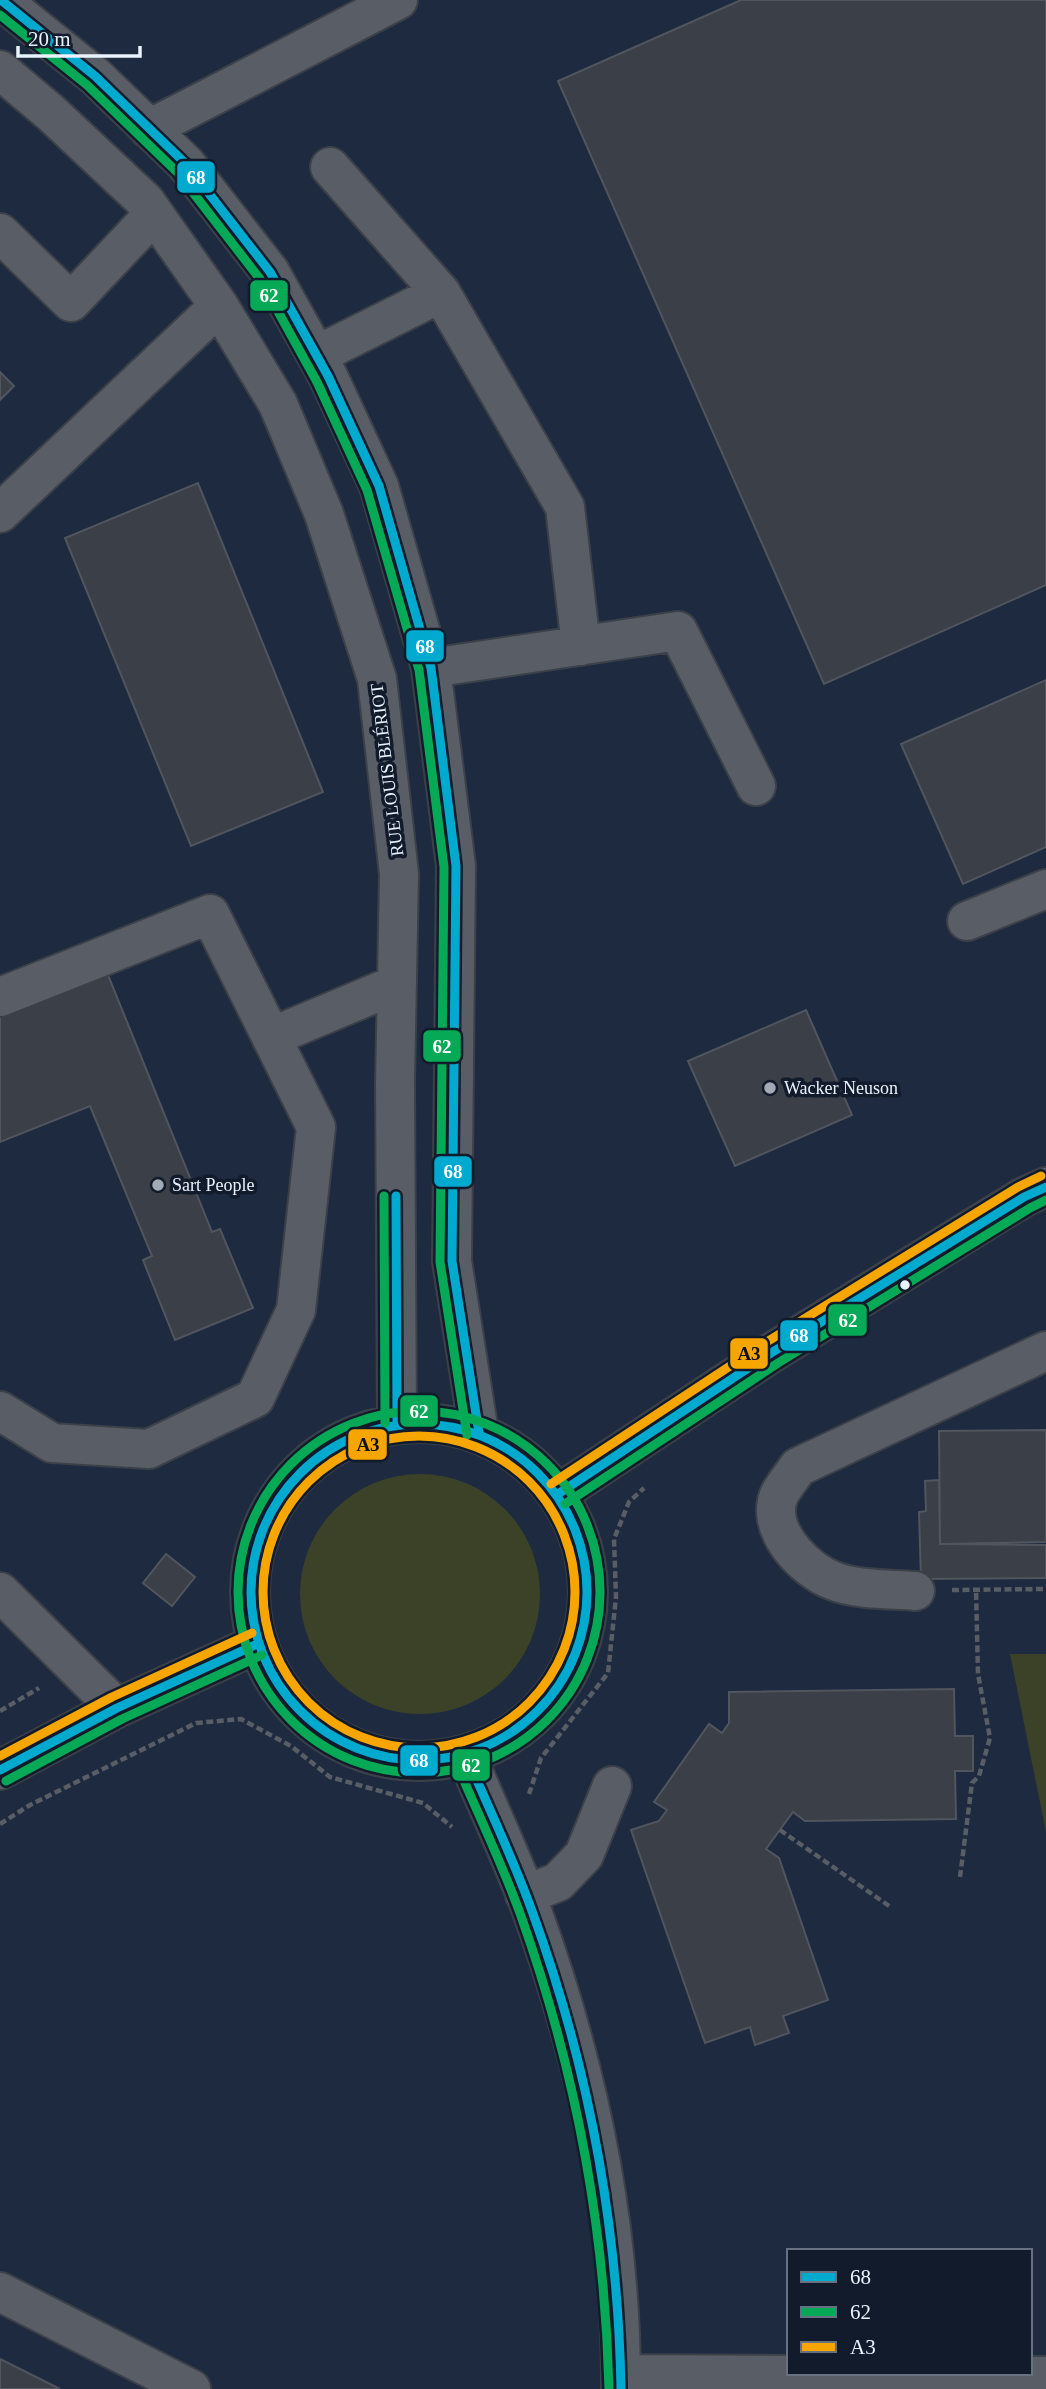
<svg xmlns="http://www.w3.org/2000/svg" width="1046" height="2389" viewBox="0 0 1046 2389" font-family="'Times New Roman',serif">
<style>
.built{fill:#1d2a3f;fill-rule:evenodd}
.green{fill:#3b4227}
.building{fill:#3b3f48;stroke:#50555e;stroke-width:2}
.lines{fill:none;stroke-linecap:round;stroke-linejoin:round}
.minor-casing{stroke:#3b4049;stroke-width:42}
.path{stroke:#595d65;stroke-width:4.5;stroke-dasharray:7 3.5;stroke-linecap:butt}
.minor{stroke:#595d65;stroke-width:38}
.bus-1-casing{stroke:#111b2b;stroke-width:14}
.bus-2-casing{stroke:#111b2b;stroke-width:14}
.bus-3-casing{stroke:#111b2b;stroke-width:14}
.bus-1{stroke:#00a9ce;stroke-width:9}
.bus-2{stroke:#06aa56;stroke-width:9}
.bus-3{stroke:#f7a600;stroke-width:9}
.poi-dot{fill:#a3aab5;stroke:#111b2b;stroke-width:2.5}
.bus-dot{fill:#eaf2fd;stroke:#111b2b;stroke-width:2.5}
.labels{text-anchor:middle;stroke-width:7;stroke-linejoin:round;paint-order:stroke}
.street-label{font-size:18px;fill:#eaf2fd;stroke:#111b2b}
.poi-label{font-size:18px;fill:#eaf2fd;stroke:#111b2b;text-anchor:start}
.line-badge{stroke:#111b2b;stroke-width:2.5}
.badge-label{font-size:19px;text-anchor:middle;font-weight:bold;fill:#fff}
.pale-badge-label{font-size:19px;text-anchor:middle;font-weight:bold;fill:#111}
</style>
<rect width="100%" height="100%" fill="#20252f"/>
<!-- built -->
<path class="built" d="M0 0H1046V2389H0ZM789 2251H1030V2373H789Z"/>
<!-- green -->
<path class="green" d="M300 1594a120 120 0 1 1 240 0a120 120 0 1 1-240 0Z
M1010 1654H1046V1832Z"/>
<!-- building -->
<path class="building" d="M741 0H1046V585L824 684 558 81Z
M0 372 14 386 0 400Z
M198 483 323 792 191 846 65 538Z
M1046 680V847L963 884 901 744Z
M102 960 212 1232 220 1229 253 1308 175 1340 143 1260 152 1256 90 1106 0 1142V1002Z
M806 1010 852 1115 735 1166 688 1061Z
M1046 1430V1542L940 1544 939 1431Z
M939 1480 940 1544 1046 1545V1578L921 1579 919 1512 926 1511 925 1481Z
M166 1554 195 1577 172 1606 143 1583Z
M954 1689 955 1736H973V1771H955L956 1819 805 1821 793 1812 766 1849 779 1858 828 2000 783 2016 789 2033 755 2045 750 2027 705 2043 631 1830 659 1821 667 1810 654 1802 709 1724 722 1733 729 1723V1692Z
M0 2359 60 2389H0Z"/>
<g class="lines">
<defs>
<path id="minor" d="M1 0 95 76 186 164 270 272 328 376 379 486 431 668 456 866 452 1261 479 1433
M0 70 51 113 145 201 219 306 278 404 324 514 377 679 399 874 395 1083 397 1423
M149 129 398 0
M330 167 441 293 565 507 581 646
M0 233 71 302 154 214
M317 355 441 293
M0 513 219 306
M431 668 678 631 756 786
M967 921 1046 889
M0 997 210 914 316 1127 296 1310 255 1398 149 1449 52 1443 0 1411
M271 1037 397 984
M250 1592a169 169 0 1 1 338 0a169 169 0 1 1-338 0Z
M558 1494 771 1353 1024 1197 1046 1187
M915 1591C891 1589 856 1590 834 1581 804 1570 763 1528 780 1493 785 1484 793 1475 798 1467L1046 1351
M0 1592 117 1708
M466 1755C488 1807 512 1858 532 1911 587 2063 622 2227 621 2389
M0 1770 117 1708 257 1644
M525 1895 558 1882 584 1855 612 1786
M0 2292 191 2389
M621 2374 1046 2376"/>
</defs>
<!-- minor casing -->
<use href="#minor" class="minor-casing"/>
<!-- path -->
<path class="path" d="M952 1590 1046 1589
M0 1711 39 1688
M529 1794 541 1758 608 1673 616 1597 614 1539 629 1502 644 1488
M0 1824 30 1805 196 1723 241 1719 291 1746 330 1777 423 1803 452 1827
M780 1830 892 1908
M960 1877 972 1783 979 1776 990 1738 978 1674 976 1590"/>
<!-- minor -->
<use href="#minor" class="minor"/>
<defs>
<path id="bus-1" d="M1 0 95 76 186 164 270 272 328 376 379 486 431 668 456 866 452 1261 479 1433
M396 1196 397 1423
M251 1592a168 168 0 1 1 336 0a168 168 0 1 1-336 0Z
M558 1494 771 1353 1024 1197 1046 1187
M466 1755C488 1807 513 1858 532 1911 589 2067 618 2224 621 2389
M0 1770 117 1708 257 1644"/>
<path id="bus-2" d="M0 15 87 85 177 172 260 279 317 382 367 490 419 670 444 867 440 1262 467 1435
M384 1196 385 1423
M238 1592a181 181 0 1 1 362 0a181 181 0 1 1-362 0Z
M565 1504 778 1363 1030 1208 1046 1200
M455 1760C477 1812 502 1863 521 1916 576 2071 605 2225 609 2389
M6 1781 122 1719 262 1655"/>
<path id="bus-3" d="M263 1592a156 156 0 1 1 312 0a156 156 0 1 1-312 0Z
M551 1484 765 1343 1018 1187 1041 1176
M0 1756 112 1697 252 1633"/>
</defs>
<!-- bus-1 casing -->
<use href="#bus-1" class="bus-1-casing"/>
<!-- bus-2 casing -->
<use href="#bus-2" class="bus-2-casing"/>
<!-- bus-3 casing -->
<use href="#bus-3" class="bus-3-casing"/>
<!-- bus-1 -->
<use href="#bus-1" class="bus-1"/>
<!-- bus-2 -->
<use href="#bus-2" class="bus-2"/>
<!-- bus-3 -->
<use href="#bus-3" class="bus-3"/>
</g>
<!-- markers -->
<g class="poi-dot">
<circle cx="770" cy="1088" r="7"/>
<circle cx="158" cy="1185" r="7"/>
</g>
<circle class="bus-dot" cx="905" cy="1285" r="6"/>
<g class="labels">
<!-- street labels -->
<g class="street-label">
<text transform="translate(387 770) rotate(-97)" y="6">RUE LOUIS BLÉRIOT</text>
</g>
<!-- poi labels -->
<g class="poi-label">
<text x="784" y="1094">Wacker Neuson</text>
<text x="172" y="1191">Sart People</text>
</g>
</g>
<g class="line-badge">
<rect x="176" y="160" width="40" height="34" rx="7" fill="#00a9ce"/>
<rect x="249" y="279" width="40" height="33" rx="7" fill="#06aa56"/>
<rect x="405" y="629" width="40" height="34" rx="7" fill="#00a9ce"/>
<rect x="422" y="1029" width="40" height="34" rx="7" fill="#06aa56"/>
<rect x="433" y="1155" width="40" height="33" rx="7" fill="#00a9ce"/>
<rect x="827" y="1303" width="41" height="34" rx="7" fill="#06aa56"/>
<rect x="779" y="1319" width="40" height="33" rx="7" fill="#00a9ce"/>
<rect x="729" y="1337" width="40" height="33" rx="7" fill="#f7a600"/>
<rect x="399" y="1394" width="40" height="34" rx="7" fill="#06aa56"/>
<rect x="347" y="1428" width="41" height="33" rx="7" fill="#f7a600"/>
<rect x="399" y="1744" width="40" height="33" rx="7" fill="#00a9ce"/>
<rect x="451" y="1748" width="40" height="34" rx="7" fill="#06aa56"/>
</g>
<g class="badge-label">
<text x="196" y="184">68</text>
<text x="269" y="302">62</text>
<text x="425" y="653">68</text>
<text x="442" y="1053">62</text>
<text x="453" y="1178">68</text>
<text x="848" y="1327">62</text>
<text x="799" y="1342">68</text>
<text x="419" y="1418">62</text>
<text x="419" y="1767">68</text>
<text x="471" y="1772">62</text>
</g>
<g class="pale-badge-label">
<text x="749" y="1360">A3</text>
<text x="368" y="1451">A3</text>
</g>
<!-- legend -->
<rect x="787" y="2249" width="245" height="126" fill="#111b2b" stroke="#68717f" stroke-width="2"/>
<rect x="801" y="2272" width="35" height="10" fill="#00a9ce" stroke="#68717f" stroke-width="2"/>
<text x="850" y="2284" font-size="21" fill="#eaf2fd">68</text>
<rect x="801" y="2307" width="35" height="10" fill="#06aa56" stroke="#68717f" stroke-width="2"/>
<text x="850" y="2319" font-size="21" fill="#eaf2fd">62</text>
<rect x="801" y="2342" width="35" height="10" fill="#f7a600" stroke="#68717f" stroke-width="2"/>
<text x="850" y="2354" font-size="21" fill="#eaf2fd">A3</text>
<!-- scale -->
<path d="M18 46v10h122v-10" fill="none" stroke="#eaf2fd" stroke-width="3.5"/>
<text x="28" y="46" font-size="21" fill="#eaf2fd" stroke="#111b2b" stroke-width="5" paint-order="stroke">20 m</text>
</svg>
